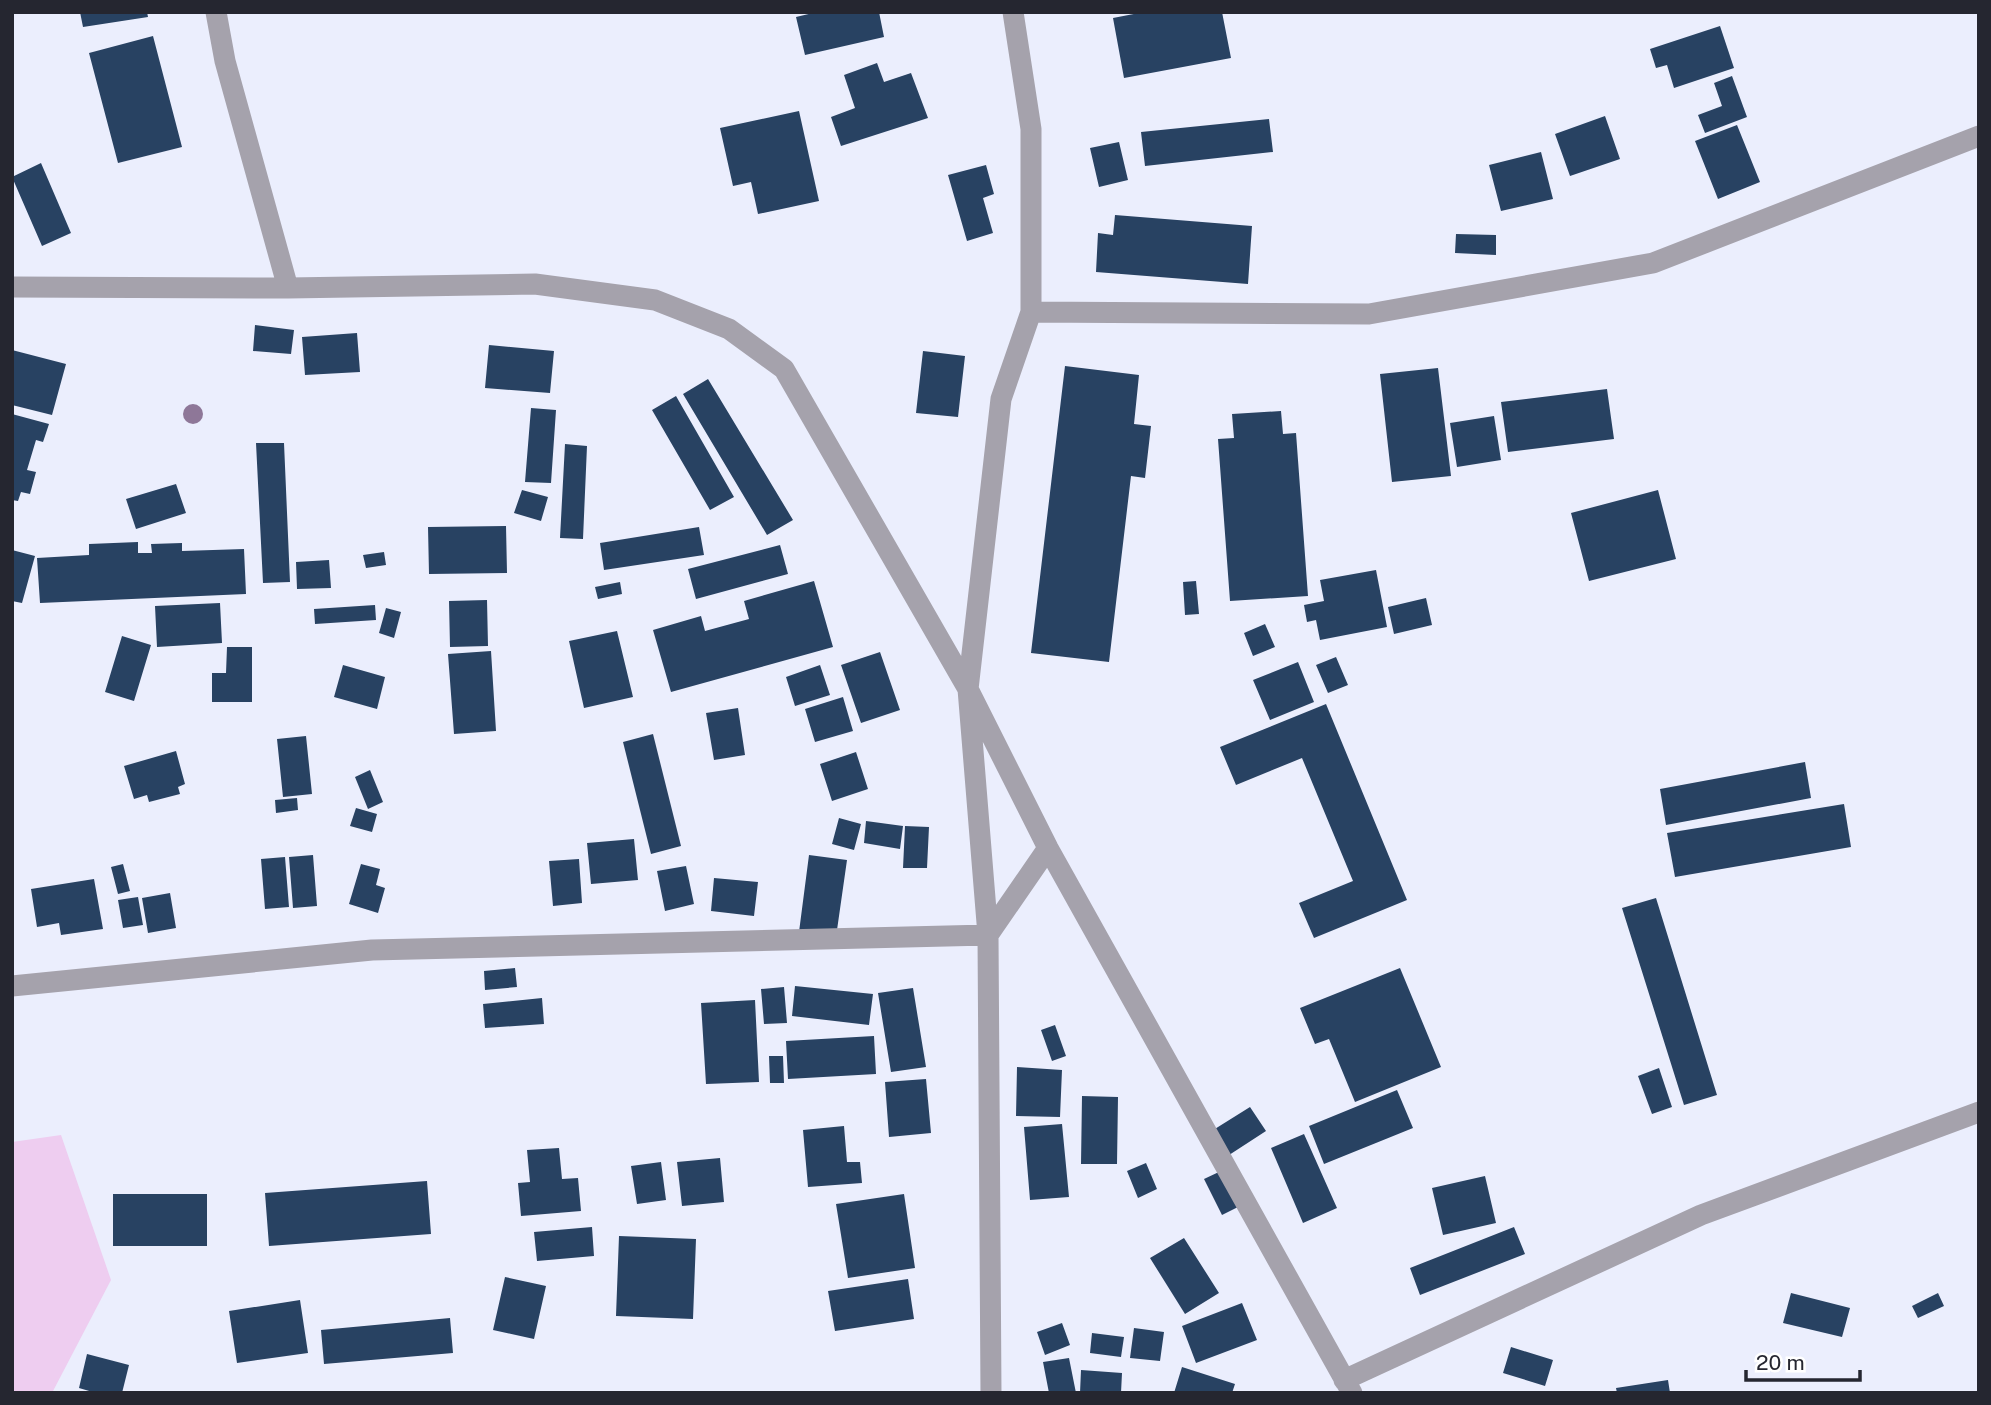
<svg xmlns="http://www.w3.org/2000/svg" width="1991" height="1405" viewBox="0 0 1991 1405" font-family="'Public Sans',sans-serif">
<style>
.green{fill:#eecdf0}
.building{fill:#284262}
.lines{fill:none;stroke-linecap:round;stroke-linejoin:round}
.minor{stroke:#a5a2ac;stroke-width:21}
.tree{fill:#8e7798}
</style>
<rect width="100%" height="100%" fill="#ebeefd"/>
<!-- green -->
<path class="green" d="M61 1135 111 1280 52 1393H12V1142Z"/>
<!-- building -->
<path class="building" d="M80 12H147L148 17 83 27Z
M817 12H879L884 37 805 55 796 17Z
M1144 12H1222L1231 58 1124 78 1113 18Z
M1720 26 1734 68 1674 88 1667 65 1656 68 1650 49Z
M153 36 182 147 118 163 89 53Z
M877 63 884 82 911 73 928 118 841 146 831 117 855 108 844 75Z
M1732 76 1747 117 1705 133 1698 115 1722 106 1714 83Z
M799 111 819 201 758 214 751 182 733 186 720 128Z
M1605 116 1620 159 1570 176 1555 134Z
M1269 119 1273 152 1145 166 1141 132Z
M1737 125 1760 182 1718 199 1695 141Z
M1119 142 1128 180 1099 187 1090 148Z
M1541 152 1553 199 1501 211 1489 165Z
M41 163 71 233 42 246 12 177Z
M986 165 994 194 983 198 993 233 967 241 948 175Z
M1115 215 1252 226 1248 284 1096 272 1098 233 1113 235Z
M1456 234 1496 235V255L1455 253Z
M255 325 294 330 291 354 253 351Z
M357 333 360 372 305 375 302 337Z
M489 345 554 351 550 393 485 388Z
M12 350 66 364 52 415 12 405Z
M923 351 965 356 958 417 916 413Z
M1065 366 1139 375 1134 424 1151 426 1145 478 1131 476 1109 662 1031 653Z
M1438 368 1451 476 1392 482 1380 374Z
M708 379 793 520 767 535 683 394Z
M1607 389 1614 439 1508 452 1501 402Z
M676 396 734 497 710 510 652 410Z
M531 408 556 410 551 483 525 482Z
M1281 411 1283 434 1296 433 1308 596 1230 601 1218 439 1234 438 1232 414Z
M12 414 49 424 43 442 36 440 27 470 36 472 30 494 21 492 18 501 12 500Z
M1494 416 1501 460 1457 467 1450 423Z
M256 443H284L290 582 263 583Z
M565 444 587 446 583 539 560 538Z
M176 484 186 513 136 529 126 499Z
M522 490 548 497 541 521 514 513Z
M1658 490 1676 559 1589 581 1571 513Z
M506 526 507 573 429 574 428 527Z
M699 527 704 555 604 570 600 543Z
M138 542V553H152L151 544 182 543V551L244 549 246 594 40 603 37 558 89 555V544Z
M780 545 788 574 696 599 688 569Z
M12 550 35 556 22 603 12 601Z
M384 552 386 565 366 568 363 555Z
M329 560 331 588 297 589 296 562Z
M1376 570 1387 627 1320 640 1316 620 1307 622 1304 605 1324 601 1320 580Z
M814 581 833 647 671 692 653 630 701 616 705 631 749 619 744 601Z
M1196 581 1199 614 1185 615 1183 582Z
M620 582 622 594 598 599 595 587Z
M1426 598 1432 625 1394 634 1388 607Z
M487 600 488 646 450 647 449 601Z
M220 603 222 643 157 647 155 606Z
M375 605 376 620 315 624 314 609Z
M386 608 401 612 394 638 379 633Z
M1265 624 1275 647 1253 656 1244 633Z
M617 631 633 697 584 708 569 641Z
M122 636 151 645 134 701 105 692Z
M227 647H252V702H212V673H226Z
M491 651 496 731 454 734 448 654Z
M880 652 900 710 861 723 841 665Z
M1336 657 1348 685 1328 693 1316 665Z
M1298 662 1314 702 1270 720 1253 680Z
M343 665 385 677 377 709 334 697Z
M820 665 830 695 795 706 786 677Z
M843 697 853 731 815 742 805 709Z
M1326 704 1407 900 1314 938 1299 903 1353 881 1302 758 1236 785 1220 747Z
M738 708 745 755 714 760 706 713Z
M653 734 681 846 651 854 623 742Z
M306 736 312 794 283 797 277 739Z
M176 751 185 784 178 787 180 794 149 802 147 795 134 799 124 766Z
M856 752 868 789 832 801 820 764Z
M1805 762 1811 798 1666 825 1660 789Z
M370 770 383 802 368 809 355 777Z
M297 798 298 810 276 813 275 800Z
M1844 804 1851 847 1675 877 1667 833Z
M356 808 377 814 372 832 350 826Z
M839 818 861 824 854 850 832 844Z
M866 821 903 826 900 849 864 843Z
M905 826 929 827 927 868H903Z
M634 839 638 880 591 884 587 843Z
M313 855 317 906 293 908 289 857Z
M809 855 847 860 836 937 799 932Z
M285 857 289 907 265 909 261 859Z
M579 859 582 903 553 906 549 861Z
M123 864 130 891 118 894 111 867Z
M361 864 380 869 376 885 385 888 378 913 349 904Z
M686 866 694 904 665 911 657 871Z
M714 878 758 882 754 916 711 911Z
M94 879 103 929 61 935 59 923 37 927 31 889Z
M170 893 176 928 148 933 142 898Z
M138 897 143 925 123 928 118 900Z
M1656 898 1717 1095 1684 1105 1622 908Z
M515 968 517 987 485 990 484 971Z
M1400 968 1441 1067 1355 1102 1329 1039 1315 1044 1300 1008Z
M795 986 873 994 869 1025 792 1016Z
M784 987 787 1023 764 1024 761 989Z
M913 988 926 1067 891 1072 878 993Z
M542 998 544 1024 485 1028 483 1004Z
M755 1000 759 1082 706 1084 701 1003Z
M1055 1025 1066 1056 1052 1061 1041 1030Z
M874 1036 876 1074 788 1079 786 1041Z
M769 1056H783L784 1083H770Z
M1017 1067 1062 1070 1060 1117 1016 1116Z
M1659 1068 1672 1107 1652 1114 1638 1076Z
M926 1079 931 1133 889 1137 885 1082Z
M1397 1090 1413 1128 1324 1164 1309 1126Z
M1082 1096 1118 1097 1117 1164H1081Z
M1250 1107 1266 1131 1226 1157 1210 1132Z
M1062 1124 1069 1197 1030 1200 1024 1127Z
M844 1126 847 1162H860L862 1183 808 1187 803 1130Z
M1304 1134 1337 1208 1303 1223 1271 1148Z
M559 1148 562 1179 578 1178 581 1211 521 1216 518 1183 530 1182 527 1150Z
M720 1158 724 1202 682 1206 677 1162Z
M661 1162 666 1200 637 1204 631 1166Z
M1146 1163 1157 1189 1138 1198 1127 1171Z
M1221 1171 1238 1207 1222 1215 1204 1179Z
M1485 1176 1496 1223 1443 1235 1432 1188Z
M427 1181 431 1234 269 1246 265 1193Z
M113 1194H207V1246H113Z
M904 1194 915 1268 848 1278 836 1204Z
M592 1227 594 1256 537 1261 534 1232Z
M1514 1227 1525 1254 1420 1295 1410 1268Z
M619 1236 696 1239 693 1319 616 1316Z
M1184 1238 1219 1293 1185 1314 1150 1258Z
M505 1277 546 1286 534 1339 493 1330Z
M908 1279 914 1319 835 1331 828 1291Z
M1791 1293 1850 1308 1842 1337 1783 1323Z
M1938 1293 1944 1306 1918 1318 1912 1306Z
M300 1300 308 1353 237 1363 229 1311Z
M1242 1303 1257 1340 1196 1363 1182 1326Z
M450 1318 453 1353 324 1364 321 1330Z
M1062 1323 1070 1345 1045 1355 1037 1332Z
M1134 1328 1164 1332 1160 1361 1130 1358Z
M1092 1333 1124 1337 1121 1357 1090 1353Z
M1511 1347 1553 1360 1545 1386 1503 1373Z
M87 1354 129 1365 122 1393H96L79 1388Z
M1069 1358 1076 1393H1049L1043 1362Z
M1182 1367 1235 1384 1232 1393H1174Z
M1081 1370 1122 1373 1121 1393H1080Z
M1668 1380 1670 1393H1617L1616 1388Z"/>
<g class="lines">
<!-- minor -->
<path class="minor" d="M216 12 225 61 288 288 535 284 655 300 729 329 784 369 968 689 1048 848 1352 1393
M12 287 288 288
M1031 312 1369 314 1653 263 1979 136
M12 986 372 950 988 935 1048 848
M1344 1380 1701 1215 1979 1112
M991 1393 988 935 968 689 1001 399 1031 312V129L1013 12"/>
</g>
<!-- trees -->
<circle class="tree" cx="193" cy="414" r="10"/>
<!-- border -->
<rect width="1991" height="1405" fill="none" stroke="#252630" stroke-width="28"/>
<!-- scale -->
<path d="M1746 1370v10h114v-10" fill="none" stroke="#252630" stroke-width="3.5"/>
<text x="1756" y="1370" font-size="21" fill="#252630" stroke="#ffffff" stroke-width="5" paint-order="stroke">20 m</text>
</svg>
